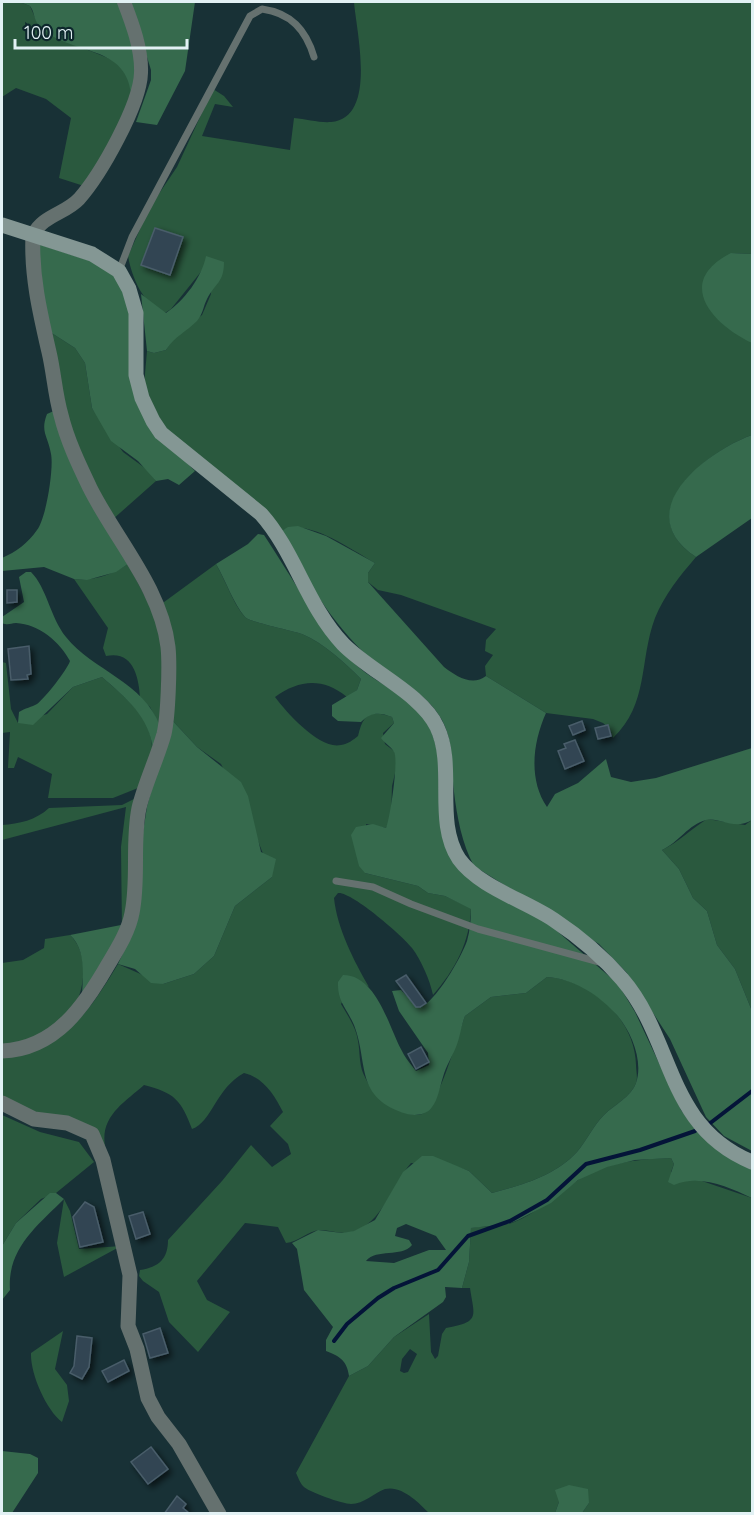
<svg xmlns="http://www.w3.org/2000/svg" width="754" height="1515" viewBox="0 0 754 1515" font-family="Quicksand,sans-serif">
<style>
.green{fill:#2a593e;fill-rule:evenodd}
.forest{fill:#366a4d;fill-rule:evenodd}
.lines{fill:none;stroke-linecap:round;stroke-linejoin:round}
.stream{stroke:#041438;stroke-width:4}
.building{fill:#324552;stroke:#495d6a;stroke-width:1.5;filter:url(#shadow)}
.service{stroke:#65716f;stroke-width:7}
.minor{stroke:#65716f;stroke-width:14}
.tertiary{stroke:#65716f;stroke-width:15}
.secondary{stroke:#849794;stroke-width:15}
</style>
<defs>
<filter id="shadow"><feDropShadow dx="3.5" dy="3.5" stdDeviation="3" flood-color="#0009"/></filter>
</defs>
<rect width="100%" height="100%" fill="#183136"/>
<!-- green -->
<path class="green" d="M2 2H20L30 6 37 22 58 38 118 62 130 80 131 94 124 120 84 186 59 178 71 118 46 99 16 88 2 97Z
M354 2H752V254L731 253 748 340 752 343V435C705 452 629 513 696 557 679 577 665 594 655 618 639 661 649 704 613 738L610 729 603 723 593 719 546 713 486 676 485 666 493 655 485 651 486 640 496 629 401 595 378 590 368 582V573L375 563C352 550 304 515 280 532L174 441 161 422 144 385 147 351 154 353 166 350 175 336 202 315 211 294 204 268 171 309 165 313C143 305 132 278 128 256L150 207 177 167 213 89 224 96 233 107 215 104 202 136 290 150 294 118C306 119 320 123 331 122 378 118 356 30 354 2Z
M47 330 75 348 85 363 92 408 123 452 149 471 156 481 112 520 69 434Z
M128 564 154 614 163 645 160 726 150 707 140 698C139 677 133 650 106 656L103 648 108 628 74 579C95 581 111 575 128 564Z
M216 564C226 581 233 604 245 617 249 622 291 630 302 634 325 644 344 662 361 679L357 690 347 697C322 677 299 680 275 697 287 713 320 750 341 745 348 744 353 740 358 736 363 714 370 709 392 717L394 723 383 733 385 744 394 751 398 761 392 786 391 818 386 828 366 824 365 873 418 886 428 893 445 896 471 908C470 942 455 970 433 995 430 980 421 960 412 948 403 936 351 891 338 893L334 898C337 928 354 961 369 987L356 979 341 1004C348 1016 356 1027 358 1041 360 1051 359 1063 363 1073 371 1091 381 1104 400 1111 406 1113 415 1117 422 1114 438 1109 458 1034 465 1016L491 997 526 993 547 977C592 980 635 1019 636 1065 636 1070 638 1078 636 1083 631 1097 614 1105 604 1115 593 1126 587 1140 577 1152 555 1176 522 1185 492 1193L469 1171 458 1167 411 1163C391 1186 383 1223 352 1232 341 1235 331 1230 320 1230 308 1231 298 1242 286 1243L278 1227 245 1223 197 1281 207 1300 230 1312 198 1352 169 1322 159 1292 143 1281 139 1276 140 1270C159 1267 168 1259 168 1240L222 1181 251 1145 272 1167 291 1154 288 1144 270 1126 283 1112C274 1095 264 1078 244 1073 216 1088 212 1122 192 1129 181 1100 175 1093 144 1085 125 1102 100 1116 105 1146L94 1132 48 1119 2 1097V1055C68 1042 84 1020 118 964L163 984 194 974 214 956 235 906 272 877 253 828 221 764 197 747 170 718 160 605Z
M2 662 6 663 11 709 18 723 47 714 73 687 102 677C123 696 153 717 152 749 152 761 146 774 143 786L113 798H48L52 774 18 757 14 768H8L10 732 2 733Z
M140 796 131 903 122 931 121 847 126 807 2 840V825C19 824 36 820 49 808L122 805Z
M707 819 745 825 752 820V1011L735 969 717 945 707 911 693 898 679 869 662 850C679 842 691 829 707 819Z
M70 935C94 958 83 1007 59 1027 48 1036 16 1043 2 1048V963L23 960 44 948 45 939Z
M2 1115 40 1132 79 1142 94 1162 56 1193 41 1199 16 1223 2 1246Z
M671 1158 674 1164 671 1172 684 1181 699 1180 752 1198V1513H582L589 1503 559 1502 555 1513H429C419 1503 402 1485 385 1489 374 1493 364 1504 351 1504 343 1504 308 1492 303 1486 300 1483 298 1477 296 1473L349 1376 368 1366 394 1337 429 1314 431 1352 435 1359 438 1356 442 1334 446 1328C481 1322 474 1316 470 1288H462L469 1262 471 1228C484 1226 500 1227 512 1223 537 1213 557 1195 578 1180 604 1162 640 1159 671 1158ZM410 1349 417 1354 408 1372 404 1373 400 1371 402 1359Z
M64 1199 70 1211 79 1249 121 1246 64 1277 57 1243Z
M63 1331 55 1369 67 1385 69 1401 62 1422C46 1410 30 1373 31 1353Z"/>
<!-- forest -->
<path class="forest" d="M20 2H121L138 71 131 94C126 41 64 57 37 23 34 18 34 11 30 6Z
M130 2H195L185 71 157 125 136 122 151 80V70Z
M38 244 103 265 118 280 131 309 134 375 167 443 195 471 179 485 168 479 156 481 138 461 111 441 92 408 85 363 75 348 47 330Z
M731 253 752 254V343C712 324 674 282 731 253Z
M206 256 224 262C224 283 215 283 207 299 203 307 203 314 197 321 186 332 175 336 166 350L154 353 147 351 141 294 166 313C184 301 202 277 206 256Z
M56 410 128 564 116 572 87 580 74 579 44 567 2 571V558C16 552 28 543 37 530 46 519 54 468 51 454 48 436 40 432 47 414Z
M752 435V518L696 557C628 512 705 452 752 435Z
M298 526 326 536 375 563 368 573V582L444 667C456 676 472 687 486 676L546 713C533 742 528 779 547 807L555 794 578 783 606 759 611 777 631 782 656 778 752 748V820C734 831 720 817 706 820 689 824 678 843 662 850L679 869 693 898 707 911 717 945 735 969 752 1011V1151L724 1136 706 1117 670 1039 627 973 599 944 474 866C462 844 457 817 454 792 451 768 454 742 442 720 426 691 394 679 370 658 330 622 306 578 280 532L288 527Z
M258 534 264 535C293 579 317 623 353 662 373 683 415 697 427 722 445 757 442 804 445 843L550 925 618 984 635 1012 681 1110 694 1128 712 1146 752 1169V1198C728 1187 700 1174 674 1185L668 1182 674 1164 671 1158 635 1160 607 1167 578 1180 551 1203 518 1220 508 1224 471 1228 469 1262 462 1288 445 1287 446 1297 443 1302 394 1337 368 1366 349 1376C347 1361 340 1356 326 1351V1340L333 1327 304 1290 297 1249 292 1243 318 1230 342 1233 354 1231 375 1220 403 1172 422 1156H433L469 1171 492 1193C522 1185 555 1176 577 1152 587 1140 593 1126 604 1115 614 1105 631 1097 636 1083 644 1060 630 1028 614 1012 596 993 573 979 547 977L526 993 491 997 465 1016C461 1026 460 1038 456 1047 452 1057 446 1066 443 1077 440 1086 438 1100 432 1107 427 1115 415 1116 407 1114 354 1098 369 1064 354 1025 347 1009 337 1001 338 982L343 975C377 975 389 1028 402 1051 405 1058 411 1064 416 1071L429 1065 428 1053 399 1011 392 991 401 990 419 1008C435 1003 461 958 467 941 470 930 471 920 471 909L445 896 428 893 418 886 365 873 359 866 351 835 356 827 373 824 386 828C390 819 399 759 394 752 392 747 384 743 381 738L394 723 392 717C379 712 371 712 361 722L338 721 332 716V705L357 690 361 679C344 662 325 644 302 634 291 630 249 622 245 617 233 603 226 581 216 564L248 544ZM406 1224 436 1236 446 1250H429L394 1263 366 1261C377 1248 401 1258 412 1245L409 1240 395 1236 397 1228Z
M26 572H31C47 588 50 617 66 637 92 670 144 682 160 726L153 750C150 717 126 698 102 677L73 687 33 725 18 723 19 712C25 708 32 707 37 704 45 698 67 670 70 661 60 642 39 624 16 623 10 623 9 626 2 623V617L24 602 19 577Z
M170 718 197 747 241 782 248 796 261 852 276 859 272 877 235 906 214 956 194 974 163 984 151 983 135 969 118 964 124 951 147 807Z
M121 925 122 931 82 995C83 975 86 949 70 935Z
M50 1193H56L64 1199C37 1226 7 1249 10 1290L2 1300V1246L16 1223Z
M2 1451 30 1454 38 1458V1473L12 1513H2Z
M569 1485 588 1489 589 1503 582 1513H555L559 1502 555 1490Z"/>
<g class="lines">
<!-- stream -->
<path class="stream" d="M709 1124 752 1091
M334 1341 347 1324 378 1298 394 1288 438 1270 468 1236 510 1221 547 1200 586 1164 640 1150 695 1131"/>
</g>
<!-- building -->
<path class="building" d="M155 228 183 237 170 275 141 265Z
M7 590H17V602L7 603Z
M29 646 31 674 27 675 28 679 11 680 8 649Z
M582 721 585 730 573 735 569 726Z
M608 725 611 736 598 739 595 728Z
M575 740 584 761 565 769 558 751 566 748 564 744Z
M406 975 426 1003 420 1007H416L396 981Z
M421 1047 429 1062 416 1069 408 1054Z
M85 1202 94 1207 103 1242 80 1247 73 1217Z
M143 1212 150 1234 136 1239 129 1216Z
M160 1328 168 1353 150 1358 143 1334Z
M77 1336 92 1338 89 1367 82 1379 70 1373 74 1366Z
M124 1360 129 1371 108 1382 102 1371Z
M151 1447 168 1469 148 1484 131 1462Z
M177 1496 186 1504 183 1508 190 1514H164Z"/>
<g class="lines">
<!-- service -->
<path class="service" d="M119 271 132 237 250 16 262 9C291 13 306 30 314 57
M336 881 373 887 411 904 478 929 603 963"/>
<!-- minor -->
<path class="minor" d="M33 235C43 215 65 214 79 199 101 174 140 105 141 73 142 49 132 23 124 2"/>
<!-- tertiary -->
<path class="tertiary" d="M2 1051C56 1049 85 1005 109 963 118 948 129 930 132 913 139 879 132 842 139 808 145 783 157 759 164 734 168 717 170 666 168 647 161 588 116 540 90 488 79 465 67 440 61 415 55 395 54 373 49 352 40 313 31 275 33 235
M2 1103 34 1119 67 1123 92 1134 103 1160 130 1275 128 1326 137 1349 148 1398 158 1417 179 1444 219 1514"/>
<!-- secondary -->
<path class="secondary" d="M2 225 92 254 119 271 129 289 136 313V375L142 398 153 421 161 433 261 514C295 552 307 606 343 644 369 671 422 694 437 727 456 767 434 821 459 859 479 887 526 901 554 920 578 936 603 957 622 979 675 1041 665 1126 752 1162"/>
</g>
<!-- border -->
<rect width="754" height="1515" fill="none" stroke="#e2f1f4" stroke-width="6"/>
<!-- scale -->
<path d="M15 39v9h172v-9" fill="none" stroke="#e2f1f4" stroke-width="3"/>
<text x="24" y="39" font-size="18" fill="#e2f1f4" stroke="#0d272c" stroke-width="4.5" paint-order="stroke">100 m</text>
</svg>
